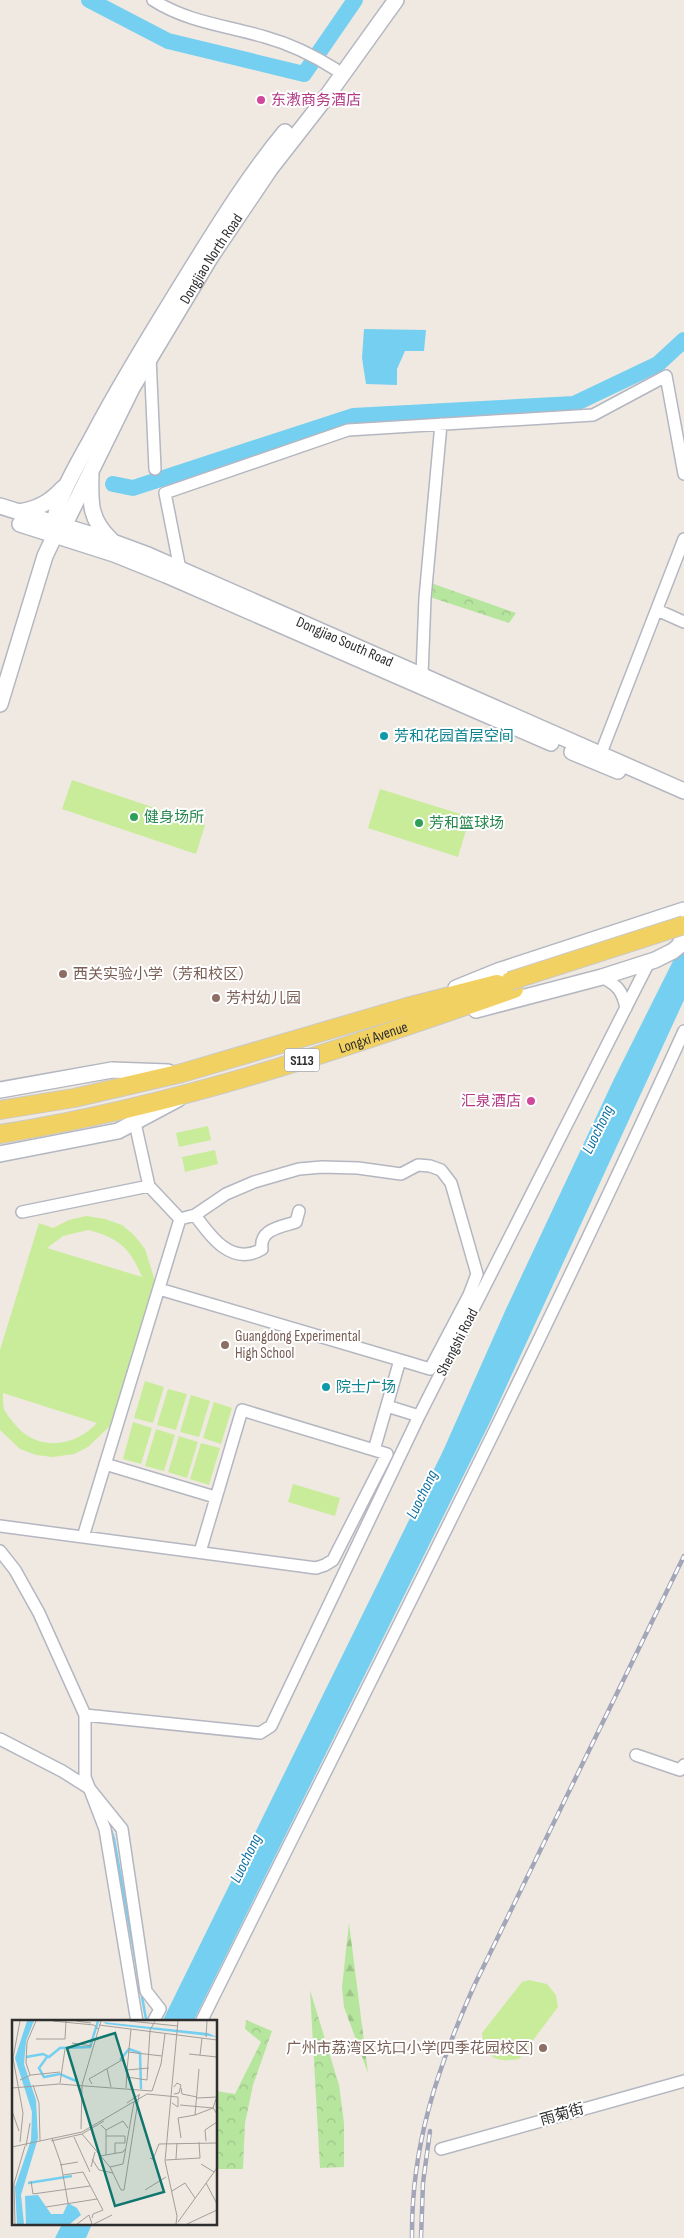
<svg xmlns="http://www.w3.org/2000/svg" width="684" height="2238" viewBox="0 0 684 2238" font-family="'Sofia Sans Condensed','Noto Sans SC',sans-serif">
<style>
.forest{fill:url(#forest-firs)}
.park{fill:url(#park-crowns)}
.pitch{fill:#c9ec9a;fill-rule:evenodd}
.water{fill:#75cff0}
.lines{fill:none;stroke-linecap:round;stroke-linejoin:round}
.stream{stroke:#75cff0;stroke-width:2.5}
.river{stroke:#75cff0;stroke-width:16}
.street-casing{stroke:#b4b7c1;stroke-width:14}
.secondary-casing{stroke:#b4b7c1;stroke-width:18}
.primary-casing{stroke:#c9c9c9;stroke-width:20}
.street{stroke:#fff;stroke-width:11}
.secondary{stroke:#fff;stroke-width:15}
.primary{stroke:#f2d163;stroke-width:18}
.rail-casing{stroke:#a3a6b8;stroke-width:4.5}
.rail{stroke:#fff;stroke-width:2.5;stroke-dasharray:8;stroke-linecap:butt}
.primary-bridge-casing{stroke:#c9c9c9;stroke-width:20;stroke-linecap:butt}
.primary-bridge{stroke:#f2d163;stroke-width:18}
.hotel-dot{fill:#d1479c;stroke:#fff;stroke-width:2}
.culture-dot{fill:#0f9aa8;stroke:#fff;stroke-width:2}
.leisure-dot{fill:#2e9e5b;stroke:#fff;stroke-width:2}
.education-dot{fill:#8d6e63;stroke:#fff;stroke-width:2}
.labels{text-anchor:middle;stroke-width:4;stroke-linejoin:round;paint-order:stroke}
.shield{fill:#fff;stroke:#6d6d6d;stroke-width:1}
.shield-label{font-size:14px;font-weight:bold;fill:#2e2e2e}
.hotel-label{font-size:15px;fill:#b23c85;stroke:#fff;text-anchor:start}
.street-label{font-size:15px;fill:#2e2e2e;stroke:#fff}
.culture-label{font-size:15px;fill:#0d838f;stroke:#fff;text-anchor:start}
.leisure-label{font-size:15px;fill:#27864d;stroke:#fff;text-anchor:start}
.education-label{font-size:15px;fill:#785e54;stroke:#fff;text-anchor:start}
.water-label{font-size:16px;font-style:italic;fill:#0d6fa3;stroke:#fff}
.inset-river{fill:none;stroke:#75cff0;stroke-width:2.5}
.inset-road{fill:none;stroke:#a29e99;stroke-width:1}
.view{fill:#0f766e;fill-opacity:0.15;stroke:#0f766e;stroke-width:2.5}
.inset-edge{fill:none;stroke:#2e2e2e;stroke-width:2.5}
</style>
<defs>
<pattern id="forest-firs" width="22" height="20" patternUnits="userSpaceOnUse" patternTransform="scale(1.25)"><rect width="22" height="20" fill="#b6e59e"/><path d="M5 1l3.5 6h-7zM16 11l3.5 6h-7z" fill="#9dc588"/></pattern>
<pattern id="park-crowns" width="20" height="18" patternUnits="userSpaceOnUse" patternTransform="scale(1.25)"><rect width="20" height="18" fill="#b6e59e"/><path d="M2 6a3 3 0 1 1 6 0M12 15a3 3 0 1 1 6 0" fill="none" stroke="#9dc588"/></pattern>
</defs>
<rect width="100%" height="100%" fill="#efe9e1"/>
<!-- forest -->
<path class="forest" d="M349 1923 368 2073 344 2007 342 1987Z"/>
<!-- park -->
<path class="park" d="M431 583 516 613 509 623 430 597Z
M310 1990 339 2085 344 2123V2167L320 2168Z
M246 2020 272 2031 253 2085 245 2123 243 2169H216V2091L235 2094 261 2042 245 2029Z"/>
<!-- pitch -->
<path class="pitch" d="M72 780 205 825 196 854 62 809Z
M380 789 470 817 458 857 368 828Z
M208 1126 211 1140 179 1147 176 1133Z
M215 1150 218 1164 185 1172 182 1157Z
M86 1216 105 1219 122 1225 134 1235 145 1249 155 1281 110 1426 88 1447 74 1454 53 1457 36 1455 20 1449 0 1430V1350L39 1223 53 1228 69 1220ZM88 1230C118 1237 131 1249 142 1277L47 1248 63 1236ZM3 1394V1393L97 1423C74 1448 35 1452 13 1422 10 1418 6 1414 4 1409 3 1405 3 1399 3 1394Z
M145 1381 164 1387 153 1423 134 1418Z
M168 1389 187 1394 176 1430 157 1425Z
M191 1395 210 1401 199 1437 180 1432Z
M214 1402 232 1408 221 1444 203 1438Z
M133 1422 152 1428 141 1464 123 1459Z
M156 1429 175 1435 164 1471 145 1466Z
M179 1436 198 1442 187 1478 168 1472Z
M201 1443 220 1448 209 1485 190 1479Z
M293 1484 340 1498 335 1516 288 1502Z
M529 1980 547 1984 556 1995 558 2007 519 2059C496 2063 485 2058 482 2033L522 1982Z"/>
<!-- water -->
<path class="water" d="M364 329 426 330 424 351H405L397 369V385L366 384 362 358Z
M684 948V1000L490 1422 193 2022H162L443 1451 506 1309 614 1079 673 961 679 950Z
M62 2224H92L86 2238H55Z"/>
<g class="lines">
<!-- stream -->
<path class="stream" d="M110 1827 114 1839 146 2019"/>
<!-- river -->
<path class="river" d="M89 0 168 41 304 74 355 0
M113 484 133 488 353 416 574 404 658 364 684 340"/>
<defs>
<path id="street" d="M153 0C187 22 228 26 265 37 290 44 313 55 335 69
M150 357 155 469
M180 569 165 493 348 430 593 415 666 376 684 474
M657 610 684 622
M422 675 425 598 441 424
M601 753 684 539
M602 977C618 986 622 990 626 1008
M22 1212 149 1186
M195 1215C210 1236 232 1267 262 1249 259 1229 281 1227 296 1222L299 1211
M180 1219 195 1215 226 1194 254 1182 299 1169 322 1167 358 1168 401 1174 418 1165 430 1166 441 1170 451 1183 477 1274 469 1295 430 1369 400 1360
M159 1289 400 1360 374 1450 242 1410 200 1552
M387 1406 419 1416
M105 1464 215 1497
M0 1526 316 1568 325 1565 333 1560 387 1454 374 1450
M83 1537 180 1219 149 1186 135 1123
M0 1551 15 1570 39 1613 85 1715V1777L105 1829 137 2022
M85 1715 260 1733 271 1726 419 1416 649 962
M0 1739 62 1771 89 1788 122 1829 146 1991 160 2009 153 2022
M636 1755 680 1770 684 1765
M201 2022C364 1693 532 1365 684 1031
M441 2149 684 2081"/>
<g id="secondary">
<path d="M91 475C90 504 90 520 111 540"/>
<path id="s1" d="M0 506 102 538 148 555 684 791"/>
<path d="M19 512C38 509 50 502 63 488"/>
<path d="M20 524 114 554 166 575 551 743"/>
<path d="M54 531C52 504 81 459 94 434 125 375 160 320 195 263 223 218 251 173 285 132"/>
<path id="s2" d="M0 704 45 556 55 535 64 526 132 388 210 258 270 169 327 96 396 0"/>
<path d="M572 752 618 771"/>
<path d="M456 988 498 971 684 910"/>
<path d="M476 1010 602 977 655 960 673 951 679 946 684 935"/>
<path d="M0 1090 112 1070 168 1072"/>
<path d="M0 1154 118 1131 178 1099"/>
</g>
<g id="primary">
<path d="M0 1110 74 1098 182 1073 407 1007 497 984"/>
<path id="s3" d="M0 1134C176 1106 346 1048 514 989"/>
</g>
</defs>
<!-- street casing -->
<use href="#street" class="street-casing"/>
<!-- secondary casing -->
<use href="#secondary" class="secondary-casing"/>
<!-- primary casing -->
<use href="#primary" class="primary-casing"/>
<!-- street -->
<use href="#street" class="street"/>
<!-- secondary -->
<use href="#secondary" class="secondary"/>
<!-- primary -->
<use href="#primary" class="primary"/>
<defs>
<path id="rail" d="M412 2238C411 2146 437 2069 474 1986L684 1556
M421 2238 423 2183 430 2131"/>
</defs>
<!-- rail casing -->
<use href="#rail" class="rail-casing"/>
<!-- rail -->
<use href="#rail" class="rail"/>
<defs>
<path id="primary-bridge" d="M510 981 684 925"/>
</defs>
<!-- primary-bridge casing -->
<use href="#primary-bridge" class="primary-bridge-casing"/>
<!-- primary-bridge -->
<use href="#primary-bridge" class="primary-bridge"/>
</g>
<!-- markers -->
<g class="hotel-dot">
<circle cx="261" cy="100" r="5"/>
<circle cx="531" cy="1101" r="5"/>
</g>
<g class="culture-dot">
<circle cx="384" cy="736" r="5"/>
<circle cx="326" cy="1387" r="5"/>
</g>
<g class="leisure-dot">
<circle cx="134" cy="817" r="5"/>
<circle cx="419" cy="823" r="5"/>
</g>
<g class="education-dot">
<circle cx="63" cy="974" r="5"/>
<circle cx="216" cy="998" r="5"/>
<circle cx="225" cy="1345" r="5"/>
<circle cx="543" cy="2048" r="5"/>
</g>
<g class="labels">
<!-- shield labels -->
<rect class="shield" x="284.5" y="1048.5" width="35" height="23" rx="4"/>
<g class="shield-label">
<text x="302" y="1065">S113</text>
</g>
<!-- hotel labels -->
<g class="hotel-label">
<text x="271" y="105">东漖商务酒店</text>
<text x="521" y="1106" text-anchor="end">汇泉酒店</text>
</g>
<!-- street labels -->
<g class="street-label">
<text dy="5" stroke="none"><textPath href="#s2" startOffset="496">Dongjiao North Road</textPath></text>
<text dy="5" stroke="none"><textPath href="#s1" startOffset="371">Dongjiao South Road</textPath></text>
<text dy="5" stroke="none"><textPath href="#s3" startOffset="386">Longxi Avenue</textPath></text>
<text transform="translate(457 1342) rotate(-63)" y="5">Shengshi Road</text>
<text transform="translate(562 2114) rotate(-16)" y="5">雨菊街</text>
</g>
<!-- culture labels -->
<g class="culture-label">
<text x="394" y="741">芳和花园首层空间</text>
<text x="336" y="1392">院士广场</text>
</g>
<!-- leisure labels -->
<g class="leisure-label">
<text x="144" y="822">健身场所</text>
<text x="429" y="828">芳和篮球场</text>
</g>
<!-- education labels -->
<g class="education-label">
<text x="73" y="979">西关实验小学（芳和校区）</text>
<text x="226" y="1003">芳村幼儿园</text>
<text x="235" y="1341">Guangdong Experimental<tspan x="235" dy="17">High School</tspan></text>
<text x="533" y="2053" text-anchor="end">广州市荔湾区坑口小学(四季花园校区)</text>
</g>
<!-- water labels -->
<g class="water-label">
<text transform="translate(597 1129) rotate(-64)" y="6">Luochong</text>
<text transform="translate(421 1494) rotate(-64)" y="6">Luochong</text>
<text transform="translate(245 1858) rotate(-64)" y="6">Luochong</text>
</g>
</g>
<!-- overview -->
<g transform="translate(12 2020)">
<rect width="205" height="205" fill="#efe9e1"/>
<path d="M15 1H22L14 21 12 44 24 80 26 118 9 175 12 204H5L3 167 19 120 20 92 3 38ZM91 2 196 13 205 17 94 4ZM26 175 39 194H51L56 183 65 188 69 195 58 204H14L13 176Z" fill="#75cff0"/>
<path class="inset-river" d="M14 37 31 34 37 37 48 28 78 27 86 1M35 37 27 48 32 57 48 54 64 61M108 40 117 29 128 33 129 69M16 163 60 156"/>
<path class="inset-road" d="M41 1 82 5 86 9M64 1 79 3M117 1 166 6M87 5 205 20M119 9 115 50 137 48M194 17 195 1M24 19H53L54 1M60 23 80 26M116 32 150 36M177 34 205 37M188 35 190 18M95 49 99 67M18 55 14 43 15 22 24 1M115 57 135 60 138 10 143 1M8 60 19 55 48 52M48 63 53 29M80 64 77 59 110 40 115 50 114 68M21 65 27 83 28 121M70 65 89 1M0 68 47 64 140 71 149 44 153 14M169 68 170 74 185 77M162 74 167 73 169 65 165 63 162 67M185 78 205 77M115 83 128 74M168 85 201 88 204 79M0 91 7 111M183 95 201 88 205 94M89 105 94 110V135M69 109 70 65M94 110 111 101 116 108M70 114 98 147 109 170M94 116H113V123H103V133M62 117 78 152M40 118 49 144 56 183M169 118 166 98 183 95 187 49M39 121 70 114 92 101M194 121 193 110 205 102M8 122 11 93 1 38 8 1M14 126 18 103M0 127 70 112 135 74 166 77V87L160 83M88 136 111 132 113 129M138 138 141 139 147 124 205 123M80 139 87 150 101 153M164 139 165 123M154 140 188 138 187 122M189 144 202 152M48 145 66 142M79 147 83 132M98 147 111 144 122 82M51 155 71 152 91 190 81 194 80 198M19 161 21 174 78 166M194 163 205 184M109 170H112L127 75M133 170 154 157M160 171 173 163 183 178M34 187 85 179M166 202 205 148M3 204 2 164 13 126M65 204 77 195 80 204M82 204 100 195M164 204 165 196 153 141 166 1M175 204 205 190"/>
<path class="view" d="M103 13 152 172 103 186 55 28Z"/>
<rect width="205" height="205" class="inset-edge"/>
</g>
</svg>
